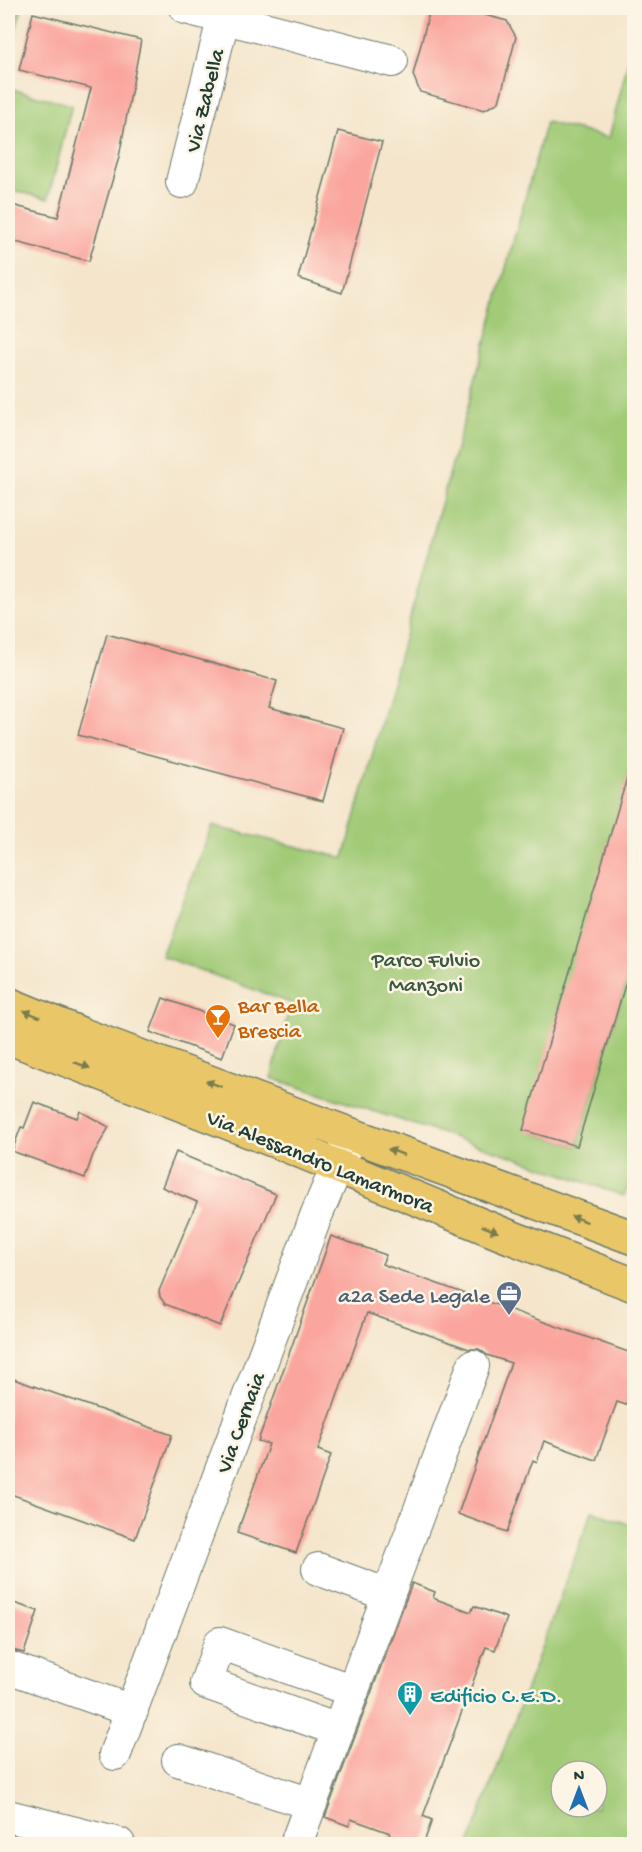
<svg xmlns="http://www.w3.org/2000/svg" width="642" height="1852" viewBox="0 0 642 1852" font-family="'Gochi Hand',sans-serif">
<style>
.green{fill:#a2cb78;stroke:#608456;stroke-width:1.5;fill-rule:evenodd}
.building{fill:#faa59e}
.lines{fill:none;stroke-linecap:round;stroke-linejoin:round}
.minor-casing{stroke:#6a7869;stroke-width:34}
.major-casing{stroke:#6a7869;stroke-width:36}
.minor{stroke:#fff;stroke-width:32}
.major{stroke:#e9c769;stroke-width:33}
.oneway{fill:#7a7b4c}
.labels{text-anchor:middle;stroke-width:5;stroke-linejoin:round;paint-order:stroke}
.street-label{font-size:22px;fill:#1f3d34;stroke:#fcf5e5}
.park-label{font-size:22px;fill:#395942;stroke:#fcf5e5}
.food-label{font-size:22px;fill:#c56008;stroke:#fcf5e5;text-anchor:start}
.service-label{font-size:22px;fill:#4e5e75;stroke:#fcf5e5;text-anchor:end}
.culture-label{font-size:22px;fill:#0d838f;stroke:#fcf5e5;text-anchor:start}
</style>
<rect width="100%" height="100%" fill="#fcf5e5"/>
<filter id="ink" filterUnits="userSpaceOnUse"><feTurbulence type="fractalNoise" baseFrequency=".0167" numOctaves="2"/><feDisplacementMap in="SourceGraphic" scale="12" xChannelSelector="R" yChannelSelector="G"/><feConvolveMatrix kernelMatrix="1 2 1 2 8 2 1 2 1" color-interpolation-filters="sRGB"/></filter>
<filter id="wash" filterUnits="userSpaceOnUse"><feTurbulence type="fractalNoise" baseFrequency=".008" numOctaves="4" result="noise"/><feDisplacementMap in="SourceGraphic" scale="24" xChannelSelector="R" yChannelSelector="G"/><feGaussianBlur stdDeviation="1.35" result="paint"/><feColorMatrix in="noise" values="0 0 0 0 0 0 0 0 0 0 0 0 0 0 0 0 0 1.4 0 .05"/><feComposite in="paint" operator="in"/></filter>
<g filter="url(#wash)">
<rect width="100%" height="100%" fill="#f4e5cb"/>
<!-- green -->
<path class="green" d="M8 8H22L8 58Z
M634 38V759H633L524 1130 577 1146 634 955V1170L624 1196 508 1155 271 1078 291 1003 161 956 212 826 344 858 546 122 609 138Z
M8 88 72 105 48 199 8 189Z
M592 1511 634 1526V1844H469ZM561 1771H597V1807H561Z"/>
<g id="blocks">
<!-- building -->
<path class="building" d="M439 8H459L507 21 516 37 499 102 484 110 420 92 413 75 429 13Z
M33 13 141 40 119 157 89 261 8 240V204L58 217 91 88 19 70Z
M338 131 382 142 342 293 298 278Z
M107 634 277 681 269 708 343 728 323 801 78 735Z
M629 771H634V955L577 1146 523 1130Z
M163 998 234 1024 222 1058 150 1032Z
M34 1102 77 1118 80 1111 109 1127 93 1155 85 1178 12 1151 21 1127 24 1128Z
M176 1152 276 1194 220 1326 165 1304 160 1297 159 1291 197 1202 162 1187Z
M331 1236 386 1255 382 1264 634 1354V1405L627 1402 626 1405 617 1402 596 1460 544 1441 537 1462 533 1460 507 1532 458 1514 511 1363 487 1355 479 1349H469L367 1313 318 1450 331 1455 296 1553 237 1533 269 1444 258 1441Z
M8 1377 172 1435 135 1539 8 1493Z
M412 1583 435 1592 433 1598 471 1612 474 1606 507 1618 495 1650 486 1647 423 1816 432 1820 423 1845H386L390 1833 351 1819 349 1826 325 1817Z
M8 1601 38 1611 24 1653 8 1649Z"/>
</g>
</g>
<g filter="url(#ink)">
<use href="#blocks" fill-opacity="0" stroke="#6a7869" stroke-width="1.5"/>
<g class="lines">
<defs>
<path id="minor" d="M186 8 392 61
M182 182 226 8
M318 1569 388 1595
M8 1667 132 1711
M338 1730 206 1683 220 1643 353 1691
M115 1754 316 1216 348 1141
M178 1760 311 1804
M8 1816 119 1844
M296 1844 473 1366"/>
<path id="major" d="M8 1004 83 1035 300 1116 634 1238
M8 1037 288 1146 505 1235 634 1285"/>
</defs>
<!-- minor casing -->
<use href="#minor" class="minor-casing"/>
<!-- major casing -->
<use href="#major" class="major-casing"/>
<!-- minor -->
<use href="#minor" class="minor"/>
<!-- major -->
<use href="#major" class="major"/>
</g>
<!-- one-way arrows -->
<defs><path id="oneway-solid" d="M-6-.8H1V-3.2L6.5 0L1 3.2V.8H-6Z" transform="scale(1.5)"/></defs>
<g class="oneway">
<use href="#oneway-solid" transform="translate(32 1014) rotate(-158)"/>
<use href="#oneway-solid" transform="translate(82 1065) rotate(21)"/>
<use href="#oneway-solid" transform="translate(214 1084) rotate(-159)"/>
<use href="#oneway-solid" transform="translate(396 1152) rotate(-160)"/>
<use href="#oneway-solid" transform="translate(579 1219) rotate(-160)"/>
<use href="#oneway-solid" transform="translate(490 1229) rotate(22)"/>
</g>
</g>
<!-- icons -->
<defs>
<symbol id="bar-pin" viewBox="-11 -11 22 30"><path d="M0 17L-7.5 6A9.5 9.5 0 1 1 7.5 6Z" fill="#e8710a" stroke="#fcf5e5"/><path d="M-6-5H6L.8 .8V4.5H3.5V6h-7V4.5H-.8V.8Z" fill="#fff"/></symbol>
<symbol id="office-pin" viewBox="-11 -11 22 30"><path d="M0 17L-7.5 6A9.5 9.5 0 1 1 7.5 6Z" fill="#5c6f8a" stroke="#fcf5e5"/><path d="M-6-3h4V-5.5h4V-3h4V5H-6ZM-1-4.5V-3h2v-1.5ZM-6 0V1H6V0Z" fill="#fff"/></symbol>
<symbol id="building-pin" viewBox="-11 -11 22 30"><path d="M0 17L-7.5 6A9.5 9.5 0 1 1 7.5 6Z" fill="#0f9aa8" stroke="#fcf5e5"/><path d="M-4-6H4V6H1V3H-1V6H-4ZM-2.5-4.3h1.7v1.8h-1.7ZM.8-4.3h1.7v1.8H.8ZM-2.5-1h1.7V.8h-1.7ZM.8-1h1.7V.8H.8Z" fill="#fff"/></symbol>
</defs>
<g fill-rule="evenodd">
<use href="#bar-pin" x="203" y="1002" width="30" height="40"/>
<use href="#office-pin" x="494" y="1279" width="30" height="40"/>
<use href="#building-pin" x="395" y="1679" width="30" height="40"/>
</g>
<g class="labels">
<!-- street labels -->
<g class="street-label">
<text transform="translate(203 100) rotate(-76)" y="8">Via Zabella</text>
<text transform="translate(321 1160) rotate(22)" y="8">Via Alessandro Lamarmora</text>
<text transform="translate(239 1422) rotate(-70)" y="8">Via Cernaia</text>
</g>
<!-- park labels -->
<g class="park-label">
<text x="426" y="966">Parco Fulvio<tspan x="426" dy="25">Manzoni</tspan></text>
</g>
<!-- food labels -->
<g class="food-label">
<text x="238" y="1012">Bar Bella<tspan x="238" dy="25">Brescia</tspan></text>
</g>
<!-- service labels -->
<g class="service-label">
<text x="490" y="1302">a2a Sede Legale</text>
</g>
<!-- culture labels -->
<g class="culture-label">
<text x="430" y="1702">Edificio C.E.D.</text>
</g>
</g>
<!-- margin -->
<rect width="642" height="1852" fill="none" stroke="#fcf5e5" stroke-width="30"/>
<!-- north arrow -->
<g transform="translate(579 1789)"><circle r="28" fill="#fcf5e5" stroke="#a4ab9e" stroke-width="1.5"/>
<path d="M0-4.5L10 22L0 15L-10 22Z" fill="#1f6fb2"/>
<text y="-9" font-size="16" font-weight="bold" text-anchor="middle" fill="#1f3d34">N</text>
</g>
</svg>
